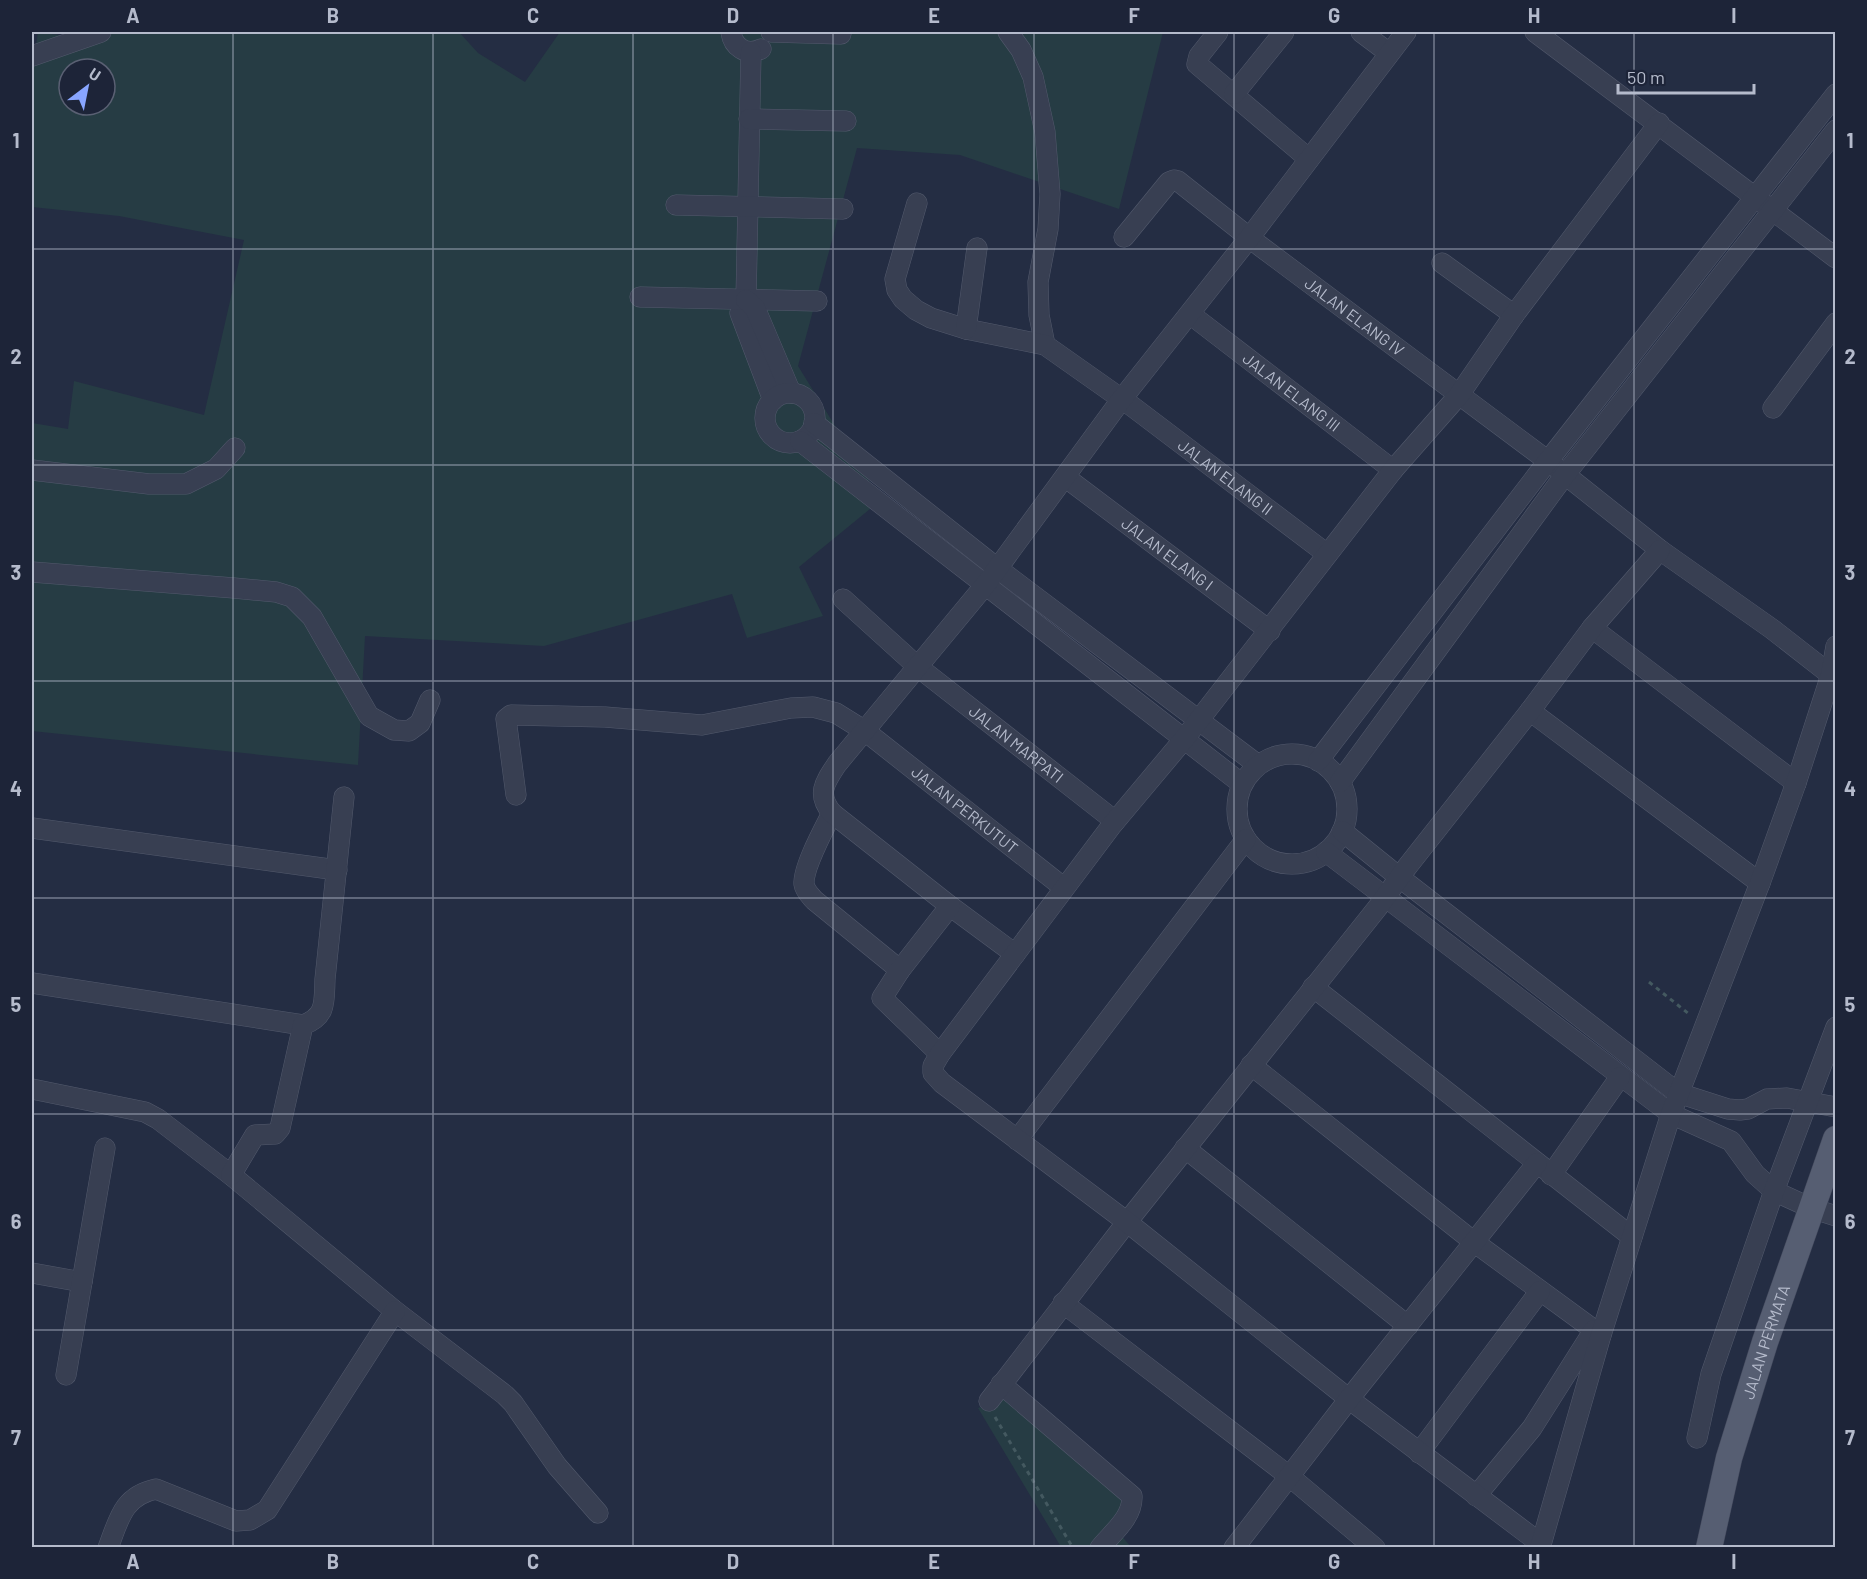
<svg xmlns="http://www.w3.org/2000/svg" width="1867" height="1579" viewBox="0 0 1867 1579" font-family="Barlow,sans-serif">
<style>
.green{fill:#263c44;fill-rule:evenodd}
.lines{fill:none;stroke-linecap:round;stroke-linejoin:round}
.minor-casing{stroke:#535a6d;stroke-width:21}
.major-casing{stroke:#42485c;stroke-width:27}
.path{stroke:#445960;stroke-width:3;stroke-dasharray:4.5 4.5;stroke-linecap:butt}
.minor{stroke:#383f52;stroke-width:20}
.major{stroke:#565e72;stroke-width:26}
.grid{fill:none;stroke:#b5bbcc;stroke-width:1.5;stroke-opacity:0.55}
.labels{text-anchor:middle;stroke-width:4.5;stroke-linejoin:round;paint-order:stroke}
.street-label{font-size:16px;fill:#b5bbcc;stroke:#1d2438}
.neatline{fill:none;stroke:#b5bbcc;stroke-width:2}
.grid-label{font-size:20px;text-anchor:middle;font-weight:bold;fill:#b5bbcc}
</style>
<rect width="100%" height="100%" fill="#242d43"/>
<!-- green -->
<path class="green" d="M38 32 80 38 82 32H459L478 53 525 82 560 32H1163L1119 209 960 155 857 148 798 366 881 500 799 567 823 616 747 638 732 594 544 646 365 636 358 765 32 731V423L68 429 74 381 204 415 244 240 119 216 32 207V77ZM69 69H105V105H69Z
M1021 1394 1134 1494 1114 1527 1131 1547H1061L978 1408Z"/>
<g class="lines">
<defs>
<g id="minor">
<path d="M731 32C733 47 746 56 761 49"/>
<path d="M771 32 841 34"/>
<path d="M1008 32 1021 50 1033 77 1045 132 1050 194 1048 229 1038 282 1039 315 1045 345"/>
<path d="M1218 32 1199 56 1197 64 1309 159"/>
<path d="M1361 32 1389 53"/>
<path d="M1535 32 1836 258"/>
<path d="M751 52 746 300 740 313 773 400"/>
<path d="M32 56 101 32"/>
<path d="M1234 94 1284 32"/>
<path d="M749 119 846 121"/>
<path id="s1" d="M917 203 895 279 897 290 903 299 916 310 931 318 966 329 1045 345 1133 407 1327 554"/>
<path d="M676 205 843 209"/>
<path id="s2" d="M1124 237 1169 182 1174 180 1178 181 1260 246 1548 461 1660 550 1772 629 1831 675"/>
<path d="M1442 263 1514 315"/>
<path d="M640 297 817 301"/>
<path d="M746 300 755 308 791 393"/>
<path id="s3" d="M1190 314 1393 470"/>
<path d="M966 329 977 248"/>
<circle cx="790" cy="418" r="25"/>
<path d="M1773 408 1836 323"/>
<path d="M814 423 997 568 1258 765"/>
<path d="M800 441 1242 784"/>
<path d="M32 470 149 484H186L216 469 235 448"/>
<path id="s4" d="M1065 477 1270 631"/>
<path d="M32 572 234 588 276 592 292 597 312 617 369 716 394 730 409 731 420 723 430 700"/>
<path id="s5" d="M843 599 918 667 1115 821"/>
<path d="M1592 628 1796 783"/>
<path d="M1530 711 1760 883"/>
<circle cx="1292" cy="809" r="55"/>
<path d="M1318 761 1548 461 1836 94"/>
<path d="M1340 782 1564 476 1836 130"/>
<path id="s6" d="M516 795 506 719 511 715 605 717 702 725 791 708 813 707 836 713 865 731 1063 887"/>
<path d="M832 813C824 829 803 867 804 884 805 891 810 895 814 900L900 970"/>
<path d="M32 828 337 870"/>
<path d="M1342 831 1399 877 1678 1093 1728 1109 1740 1110 1748 1109 1767 1099 1787 1098 1836 1107"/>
<path d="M1326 852 1671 1114 1731 1141 1755 1174 1774 1191 1811 1208 1836 1216"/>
<path d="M1015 954 950 906 832 813C816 794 825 782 837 764L986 584 1121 400 1250 237 1406 32"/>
<path d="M32 983 303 1025"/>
<path d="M1313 987 1632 1237"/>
<path d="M940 1054 882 998 900 970 950 906"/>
<path d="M1251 1065 1474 1242 1601 1335"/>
<path d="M32 1089 145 1112 158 1119 231 1175 395 1311 505 1395 513 1403 557 1466 598 1513"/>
<path d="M1017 1140 1246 839"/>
<path d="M1185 1148 1408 1326"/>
<path d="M231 1175 255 1135 275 1134 280 1128 303 1025C327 1016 324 1002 325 979L344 797"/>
<path d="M1551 1175 1620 1077"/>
<path d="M32 1273 82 1282"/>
<path d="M1063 1303 1289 1476 1375 1548"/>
<path d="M66 1375 105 1148"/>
<path d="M1001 1384 1132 1496C1133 1517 1113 1532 1100 1548"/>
<path d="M989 1401 1127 1222 1378 907 1407 867 1530 711 1592 628 1660 550"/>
<path d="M1697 1438 1711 1374 1774 1191 1836 1027"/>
<path d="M1419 1453 1540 1291"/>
<path d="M1476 1496 1532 1428 1594 1330"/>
<path d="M1541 1544 1349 1399 1127 1222 942 1083 933 1073V1066L940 1054 1112 825 1185 738 1393 470 1459 395 1514 315 1659 123"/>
<path d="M108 1548C119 1519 123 1496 156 1489L236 1521 250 1520 267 1510 395 1311"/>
<path d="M1234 1548 1349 1399 1537 1163"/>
<path d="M1540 1548 1601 1335 1671 1114 1760 883 1796 783 1831 675 1836 646"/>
</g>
<g id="major">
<path id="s7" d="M1709 1548 1729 1458 1765 1342 1836 1139"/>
</g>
</defs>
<!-- minor casing -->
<use href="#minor" class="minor-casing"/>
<!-- major casing -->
<use href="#major" class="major-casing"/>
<!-- path -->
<path class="path" d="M1649 982 1689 1014
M995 1417 1073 1548"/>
<!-- minor -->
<use href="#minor" class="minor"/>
<!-- major -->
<use href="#major" class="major"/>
</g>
<!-- grid -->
<path class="grid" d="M233 32V1548M433 32V1548M633 32V1548M833 32V1548M1034 32V1548M1234 32V1548M1434 32V1548M1634 32V1548M32 249H1836M32 465H1836M32 681H1836M32 898H1836M32 1114H1836M32 1330H1836"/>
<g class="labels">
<!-- street labels -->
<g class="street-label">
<text dy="6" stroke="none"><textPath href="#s2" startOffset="303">JALAN ELANG IV</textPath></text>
<text dy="6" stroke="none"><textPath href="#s3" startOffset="128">JALAN ELANG III</textPath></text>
<text dy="6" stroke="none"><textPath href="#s1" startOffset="476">JALAN ELANG II</textPath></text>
<text dy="6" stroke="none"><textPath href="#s4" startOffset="128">JALAN ELANG I</textPath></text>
<text dy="6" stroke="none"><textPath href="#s5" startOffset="226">JALAN MARPATI</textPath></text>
<text dy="6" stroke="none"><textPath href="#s6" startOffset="572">JALAN PERKUTUT</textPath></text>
<text dy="6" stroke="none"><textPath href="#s7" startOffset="214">JALAN PERMATA</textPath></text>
</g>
</g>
<!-- border -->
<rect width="1867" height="1579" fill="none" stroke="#1d2438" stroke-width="66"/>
<!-- north arrow -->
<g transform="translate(87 87) rotate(32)"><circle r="28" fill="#1d2438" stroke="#5a6073" stroke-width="1.5"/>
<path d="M0-4.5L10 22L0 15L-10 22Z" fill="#88a5ff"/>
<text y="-9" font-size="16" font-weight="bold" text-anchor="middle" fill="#b5bbcc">U</text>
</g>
<!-- scale -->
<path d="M1618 84v9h136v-9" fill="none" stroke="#b5bbcc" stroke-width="3"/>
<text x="1627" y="84" font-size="18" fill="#b5bbcc" stroke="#1d2438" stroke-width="4.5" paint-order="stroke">50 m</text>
<rect x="33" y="33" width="1801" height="1513" class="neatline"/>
<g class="grid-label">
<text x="133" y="23">A</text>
<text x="333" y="23">B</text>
<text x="533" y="23">C</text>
<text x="733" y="23">D</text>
<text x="934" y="23">E</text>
<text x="1134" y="23">F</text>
<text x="1334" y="23">G</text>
<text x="1534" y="23">H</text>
<text x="1734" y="23">I</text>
<text x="16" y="148">1</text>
<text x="1850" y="148">1</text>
<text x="16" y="364">2</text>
<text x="1850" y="364">2</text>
<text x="16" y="580">3</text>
<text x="1850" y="580">3</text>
<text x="16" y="796">4</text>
<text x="1850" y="796">4</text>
<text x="16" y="1012">5</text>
<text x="1850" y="1012">5</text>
<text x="16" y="1229">6</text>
<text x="1850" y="1229">6</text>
<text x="16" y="1445">7</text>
<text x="1850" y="1445">7</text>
<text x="133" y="1569">A</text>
<text x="333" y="1569">B</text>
<text x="533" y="1569">C</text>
<text x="733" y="1569">D</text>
<text x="934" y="1569">E</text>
<text x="1134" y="1569">F</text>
<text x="1334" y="1569">G</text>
<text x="1534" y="1569">H</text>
<text x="1734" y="1569">I</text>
</g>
</svg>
